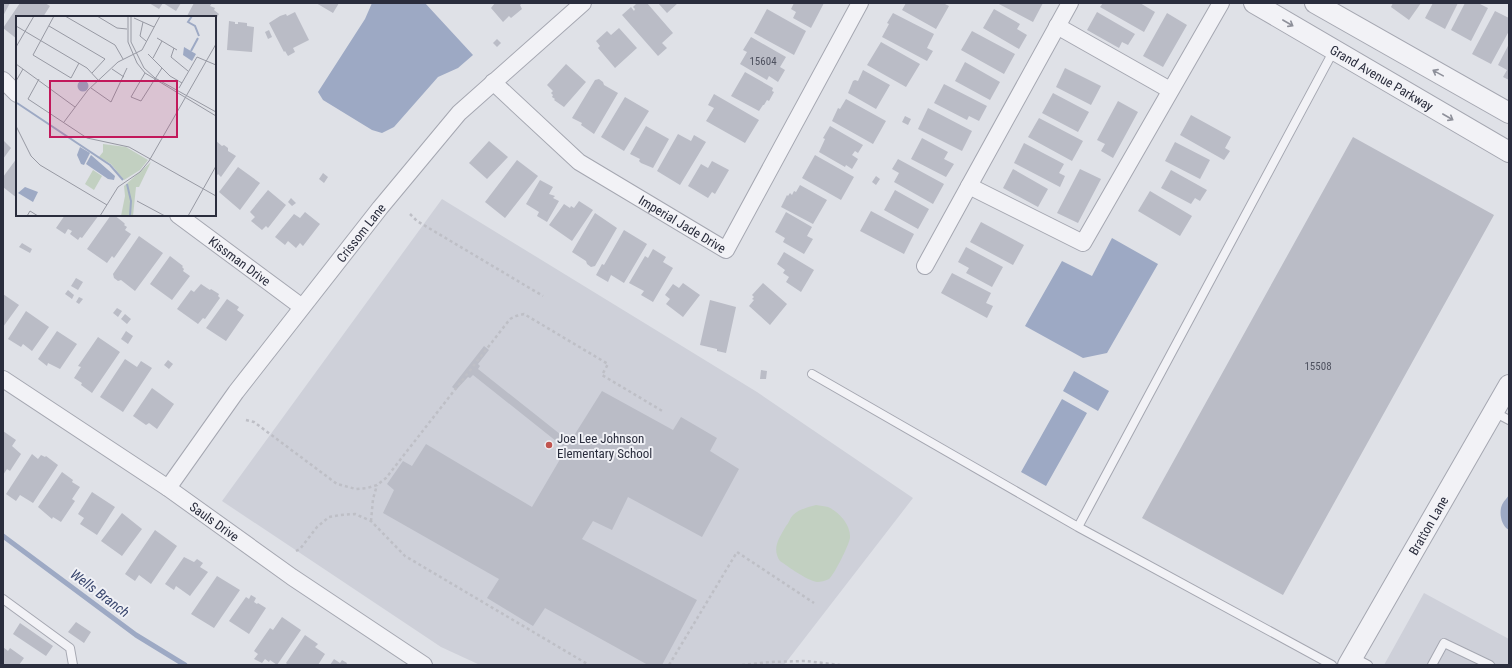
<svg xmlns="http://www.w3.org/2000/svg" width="1512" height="668" viewBox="0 0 1512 668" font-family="'Roboto Condensed',sans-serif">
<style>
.built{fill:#ced0d9}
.green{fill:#c2d0c1}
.water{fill:#9da9c4}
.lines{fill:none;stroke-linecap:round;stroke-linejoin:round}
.stream{stroke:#9da9c4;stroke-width:5}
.building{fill:#babcc6}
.service-casing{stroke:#a5a7b1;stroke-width:10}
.minor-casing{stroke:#a5a7b1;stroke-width:18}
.tertiary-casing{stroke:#a5a7b1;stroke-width:22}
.path{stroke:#bebfc6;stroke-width:2.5;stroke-dasharray:3 3;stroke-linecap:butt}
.service{stroke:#f2f2f6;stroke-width:8}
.minor{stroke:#f2f2f6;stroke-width:16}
.tertiary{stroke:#f2f2f6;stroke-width:20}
.oneway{stroke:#8e909a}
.poi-dot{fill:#c1544f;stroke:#eff0f5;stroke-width:1.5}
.labels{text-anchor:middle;stroke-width:4;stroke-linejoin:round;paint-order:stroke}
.number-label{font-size:11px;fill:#4e515f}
.street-label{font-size:13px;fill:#2a2d3d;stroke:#eff0f5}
.poi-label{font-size:13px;fill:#2a2d3d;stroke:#eff0f5;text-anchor:start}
.water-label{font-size:14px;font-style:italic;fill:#38456d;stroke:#eff0f5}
.inset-river{fill:none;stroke:#9da9c4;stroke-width:2}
.inset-road{fill:none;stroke:#9799a3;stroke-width:1}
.view{fill:#c2185b;fill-opacity:0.15;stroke:#c2185b;stroke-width:2}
.inset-edge{fill:none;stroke:#2a2d3d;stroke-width:2}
</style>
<rect width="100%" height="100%" fill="#dfe1e7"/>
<!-- built -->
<path class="built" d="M442 199 757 392 913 498 784 665H480L441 647 222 501Z
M1424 593 1509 639V665H1384Z"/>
<!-- green -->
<path class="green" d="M816 505C820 506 825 506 828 507 839 512 851 525 850 538 849 545 834 575 829 579 825 581 821 582 817 582 806 580 789 567 780 561 771 548 780 537 786 526 789 523 790 518 793 515 799 509 809 507 816 505Z"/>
<!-- water -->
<path class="water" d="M372 3H425L473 55 458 68 438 77 394 127 382 133 372 130 323 100 318 92 365 19Z
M1112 238 1158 264 1107 353 1083 358 1025 326 1062 261 1092 276Z
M1074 371 1109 391 1098 411 1063 391Z
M1062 399 1087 413 1046 486 1021 472Z
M1509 495V530C1501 526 1498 511 1503 503 1504 501 1507 498 1509 495Z"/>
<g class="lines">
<!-- stream -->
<path class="stream" d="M3 536 136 635 185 665"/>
</g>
<!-- building -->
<path class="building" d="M3 3H10L3 16Z
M20 3H45L50 6 43 17H17V39L3 28Z
M149 3H163L159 9Z
M163 3H181L176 11Z
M194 3H212L210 6 215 8 214 10 219 14 215 21V17H189L187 16Z
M316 3H339L333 13Z
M495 3H522L520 5 522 9 511 18 509 16 503 22 491 8Z
M637 3H647L673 33 662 43 667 48 658 56 622 15 631 7 634 11 635 9 633 7Z
M658 3H678L667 13Z
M794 3H824L811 28 793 18 796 12 791 9Z
M906 3H943L949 6 936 29 902 10Z
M997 3H1043L1033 22Z
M1103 3H1140L1155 12 1144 32 1100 7Z
M1393 3H1421L1409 20 1391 7Z
M1433 3H1458L1445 29 1425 18Z
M1465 3H1478L1488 8 1471 41 1451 30Z
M767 9 806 31 794 55 754 33Z
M994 9 1020 24 1017 29 1027 35 1019 49 983 28Z
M1495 11 1509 18V31L1491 64 1472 54Z
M295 12 309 40 293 48 295 52 288 56 285 51 284 52 269 23 280 16 286 14 287 16Z
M1097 12 1135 34 1128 45 1122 42 1119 48 1087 30Z
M893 13 934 34 927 48 933 51 927 61 882 37 889 24 887 23Z
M1167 13 1187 25 1163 67 1143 56Z
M229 21 235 22V24H238V22L247 23V26L254 27 252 52 227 50Z
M619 28 637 48 615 68 598 48 600 46 596 41 607 31 611 35Z
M269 30 272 37 268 39 265 32Z
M972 31 1015 54 1004 74 961 50Z
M751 37 786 57 780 67 785 70 778 82 769 76 767 80 740 64 747 52 743 50Z
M497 39 501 43 497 47 493 43Z
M881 42 920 64 906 87 867 65Z
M1509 44V80L1503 77 1507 70 1498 65Z
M965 62 1000 82 990 100 955 81Z
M566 64 586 82 564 107 554 100 555 99 552 97 553 95 551 93 553 91 547 85Z
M1065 68 1101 86 1091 105 1056 87Z
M863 70 890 85 876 109 848 93 853 81 855 80 858 81Z
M745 72 773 88 772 91 774 92 769 101 767 100 764 105H763L759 111 731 96Z
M599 79 603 82 604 85 618 93 594 134 581 125 582 123 572 118 595 80Z
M944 84 987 106 979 121 969 116 967 120 934 103Z
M1053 93 1089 112 1078 132 1042 113Z
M714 94 759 120 745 143 706 121 714 108 708 105Z
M625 97 649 111 624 151 601 137Z
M846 99 886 121 873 144 832 121 838 108 840 109Z
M1118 101 1138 112 1113 158 1101 151 1105 144 1097 140Z
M928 108 972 131 962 151 918 129Z
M1191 115 1231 137 1225 148 1230 151 1224 160 1180 135Z
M905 116 911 119 908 125 902 122Z
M1039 118 1083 141 1072 161 1028 137Z
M646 126 669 139 653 168 641 163 639 161 640 159 630 154Z
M830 126 863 145 858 153 855 151 852 155 858 159 852 169 846 165 845 167 819 152 825 139 823 138Z
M678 134 691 141 694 135 706 142 680 185 657 171Z
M1353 137 1494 215 1283 595 1142 518Z
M922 138 948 152 944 159 954 164 946 177 911 159Z
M3 140 11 148 3 159Z
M215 140 222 146 224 145 228 148V151L236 156 221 177 218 174 215 178Z
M489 141 508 157 487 179 469 163Z
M1175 142 1210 160 1200 179 1165 161Z
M1024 143 1064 164 1059 173 1065 176 1060 187 1014 163Z
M815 155 854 177 841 200 802 178Z
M17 158V198L3 187V177Z
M898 159 944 184 933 204 894 182 899 173 892 169Z
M517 160 538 176 505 218 485 202Z
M712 161 729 170 715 194 712 192 708 198 688 186 701 164 708 168Z
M238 167 260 183 240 210 219 192Z
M1013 169 1048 189 1038 207 1003 188Z
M1080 169 1101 179 1078 223 1057 213Z
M1171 170 1207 190 1200 201 1195 198 1191 204 1161 188Z
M323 173 328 177 324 183 319 179Z
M876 176 880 179 876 185 872 182Z
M540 180 553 187 549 194 555 196 553 198 559 201 547 222 537 216 539 212 526 204Z
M800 185 827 200 813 224 781 207 787 195 788 196 790 193 792 195 794 191 796 192Z
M268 190 286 205 268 228 266 226 262 230 251 221 255 217 250 212Z
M895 190 929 209 918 229 884 210Z
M1150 191 1192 216 1180 236 1138 211Z
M291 198 296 203 292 206 288 202Z
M579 201 593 210 572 241 549 225 564 204 570 208 571 206 574 208Z
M871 211 914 234 904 254 860 231Z
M305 212 320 224 303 246 300 243 296 248 288 241 285 245 275 237 294 214 300 218Z
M786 212 812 227 807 236 813 239 804 254 783 242 785 238 775 232Z
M595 213 617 228 595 266 591 267 587 264 586 261 572 252Z
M65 215H99L82 238 80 237 78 240 70 234 72 231 68 229 65 234 56 228Z
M111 215H114L123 222 125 224 124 225 127 227 125 230 131 234 114 258 112 256 107 263 87 249Z
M981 222 1024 245 1013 265 970 242Z
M624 230 647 244 624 283 611 275 608 282 596 275 602 264 604 265Z
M139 236 163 253 135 291 121 280 118 281 114 278 113 274Z
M22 243 32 249 30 253 19 247Z
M966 247 1003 267 992 287 966 273 969 268 958 262Z
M653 249 666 257 663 262 673 268 653 302 641 295 644 291 629 283 645 256 648 258Z
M784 252 814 270 801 292 786 282 789 277 783 273 785 270 777 264Z
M170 256 183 266 182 267 184 269 183 271 190 276 172 300 150 284Z
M952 273 991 293 986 303 993 306 987 318 941 293Z
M76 278 83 282 78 290 71 286Z
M683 283 700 295 683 317 666 304 670 299 665 295 673 284 679 288Z
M763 283 787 304 770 325 749 306 754 300 752 299 754 297 752 295Z
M201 284 210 290 211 289 219 294 218 296 220 298 205 319 203 318 198 324 177 309 191 290 194 292Z
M68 290 74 295 72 299 65 294Z
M3 294 19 305 3 327Z
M79 297 83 299 79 304 76 302Z
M227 299 239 307 237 310 244 315 226 341 206 328Z
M710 300 736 307 726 353 717 351V349L700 345Z
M117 308 122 311 118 317 113 313Z
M26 311 49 327 32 351 23 344 21 347 8 339Z
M125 314 131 319 127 324 121 319Z
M57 331 77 344 60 369 48 363 47 366 38 359Z
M126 331 133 336 128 344 121 339Z
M98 337 120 352 92 393 81 385 82 383 74 378 81 367 78 366Z
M484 346 489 350 478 364 480 366 478 369 570 442 602 391 673 430 681 417 717 438 710 451 739 469 702 537 628 497 612 530 593 521 582 539 697 600 662 665H648L545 608 533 626 487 598 499 579 383 513 394 490 387 484 403 461 412 466 426 444 532 507 566 449 473 375 470 378 468 377 456 390 452 387Z
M125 359 137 367 141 361 152 368 123 412 100 397Z
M168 360 173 364 169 369 164 365Z
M761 370 767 371 766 379H760Z
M152 388 174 404 157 429 149 423 146 425 133 416Z
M3 431 16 440 12 446 21 454 10 471 7 469 3 475Z
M32 454 38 459 41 455 45 457 46 456 58 465 33 503 20 495 16 501 6 494Z
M62 472 73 480 72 482 80 487 72 499 75 501 61 522 53 517 52 519 38 507Z
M92 492 115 507 97 535 80 524 84 518 78 514Z
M122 513 142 529 122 556 101 541Z
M155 530 177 546 151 584 139 575 135 581 125 574Z
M184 557 194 562 197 559 203 563 200 567 208 572 190 596 176 586 174 590 165 584Z
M217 576 240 590 214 628 191 614Z
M251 595 256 598 254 602 257 604 258 603 266 608 249 634 229 621 246 597 249 599Z
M282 617 301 630 277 665 270 660 269 662 265 659 262 663 254 659 258 654 254 651 270 628 273 630Z
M76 622 91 632 84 643 68 632Z
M20 623 53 646 46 656 13 634Z
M305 635 318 644 315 647 325 654 318 665H288L286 663Z
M3 647 8 651 10 648 24 658 19 665H3Z
M334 659 340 663 342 660 347 663 346 665H330Z"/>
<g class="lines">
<defs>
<path id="service" d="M812 374 1078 527 1332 665
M1494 412 1509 420
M1078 527 1334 50
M3 599 70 648 73 665
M1353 657 1368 665
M1432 665 1444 643 1490 665"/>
<g id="minor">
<path d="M1070 3 969 186 1083 243 1221 3"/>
<path d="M1057 26 1170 90"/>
<path d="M3 80 17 94"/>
<path id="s1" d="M493 82 579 162 726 250 860 3"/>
<path id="s2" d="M178 215 302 307"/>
<path d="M925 266 969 186"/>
<path id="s3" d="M3 379 168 488 292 577 424 665"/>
<path id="s4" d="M168 488 236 392 380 208 459 113 583 3"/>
</g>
<g id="tertiary">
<path id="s5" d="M1254 3 1509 152"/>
<path d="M1315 3 1509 113"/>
<path id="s6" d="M1348 665 1509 385"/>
</g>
</defs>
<!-- service casing -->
<use href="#service" class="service-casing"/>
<!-- minor casing -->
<use href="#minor" class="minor-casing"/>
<!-- tertiary casing -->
<use href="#tertiary" class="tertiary-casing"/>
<!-- path -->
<path class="path" d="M410 214 417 221 543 296
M246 420 254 422 337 484 356 489 367 488 377 485 386 478 510 319 516 316 524 314 608 364 602 375 664 412
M371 521 373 499 377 485
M296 551 300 549 317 527 329 517 340 515 355 514 371 521 405 556 589 665
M669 665 737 552 814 603
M742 665 770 662 806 661 840 665"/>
<!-- service -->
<use href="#service" class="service"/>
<!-- minor -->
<use href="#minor" class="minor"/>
<!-- tertiary -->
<use href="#tertiary" class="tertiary"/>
</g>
<!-- one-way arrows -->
<defs><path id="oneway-shaft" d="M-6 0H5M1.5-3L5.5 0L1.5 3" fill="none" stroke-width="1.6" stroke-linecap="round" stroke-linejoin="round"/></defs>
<g class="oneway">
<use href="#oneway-shaft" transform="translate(1288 23) rotate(30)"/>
<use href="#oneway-shaft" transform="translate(1438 73) rotate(-151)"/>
<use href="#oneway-shaft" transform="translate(1448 117) rotate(30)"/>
</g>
<!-- markers -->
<circle class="poi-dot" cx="549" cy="445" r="4"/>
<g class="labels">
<!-- number labels -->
<g class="number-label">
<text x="763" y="65">15604</text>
<text x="1318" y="370">15508</text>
</g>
<!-- street labels -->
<g class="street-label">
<text dy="5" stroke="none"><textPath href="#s5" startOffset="148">Grand Avenue Parkway</textPath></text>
<text dy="5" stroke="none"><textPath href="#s1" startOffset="238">Imperial Jade Drive</textPath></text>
<text dy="5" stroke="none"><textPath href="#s4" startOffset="320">Crissom Lane</textPath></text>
<text dy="5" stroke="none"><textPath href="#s2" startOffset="77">Kissman Drive</textPath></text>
<text dy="5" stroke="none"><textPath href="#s3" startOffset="255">Sauls Drive</textPath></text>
<text dy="5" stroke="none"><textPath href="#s6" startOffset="161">Bratton Lane</textPath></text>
</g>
<!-- poi labels -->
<g class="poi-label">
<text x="557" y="443">Joe Lee Johnson<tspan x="557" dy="15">Elementary School</tspan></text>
</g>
<!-- water labels -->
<g class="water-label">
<text transform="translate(100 593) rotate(37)" y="5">Wells Branch</text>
</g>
</g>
<!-- overview -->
<g transform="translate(16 16)">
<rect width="200" height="200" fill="#dfe1e7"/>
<path d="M87 128 110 131 132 144 124 154 108 164 95 148 83 141 87 136ZM135 146 123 171H120L117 200H105L109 180 108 170ZM77 154 86 160 78 174 69 168Z" fill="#c2d0c1"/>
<path d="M168 31 180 38 176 45 167 39ZM61.5 70a5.5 5.5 0 1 1 11 0a5.5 5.5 0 1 1-11 0ZM64 131 74 137 68 149 65 148 61 139ZM75 139 99 160 98 164 92 163 70 148ZM9 171 22 176 17 186 2 177Z" fill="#9da9c4"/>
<path class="inset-river" d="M176 0 172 6 179 10 183 20M175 35 182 22M1 87 94 149 107 164M111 168 115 185 114 200"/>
<path class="inset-road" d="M38 0 17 39 55 62 63 47M49 0 99 29 107 43M81 0 101 12 111 13M112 0V26L121 47 129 57 200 100M115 0V26L128 52 139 62 200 96M118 2 138 11M127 6 124 20 130 25M0 10 71 52 83 65M33 10 89 43 76 57M141 22 161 34M0 31 18 0M158 32 155 41 172 55M132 38 154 60 166 67M137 42 146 25M0 48 59 91M96 53 108 61M129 57 115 81 125 85 146 52M23 63 12 83 71 122 113 131 200 180M0 65 7 53M75 72 95 86 111 52M163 72 181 41 200 49M48 106 72 74 102 46 126 34 144 0M0 110 15 140 24 149 91 189M121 185 149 200M11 200 14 195 22 200M84 200 102 171 124 156 133 145 200 28M172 200 200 150"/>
<path class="view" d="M34 65H161V121H34Z"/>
<rect width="200" height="200" class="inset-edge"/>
</g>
<!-- border -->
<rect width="1512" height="668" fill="none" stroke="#2a2d3d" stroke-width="8"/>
</svg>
